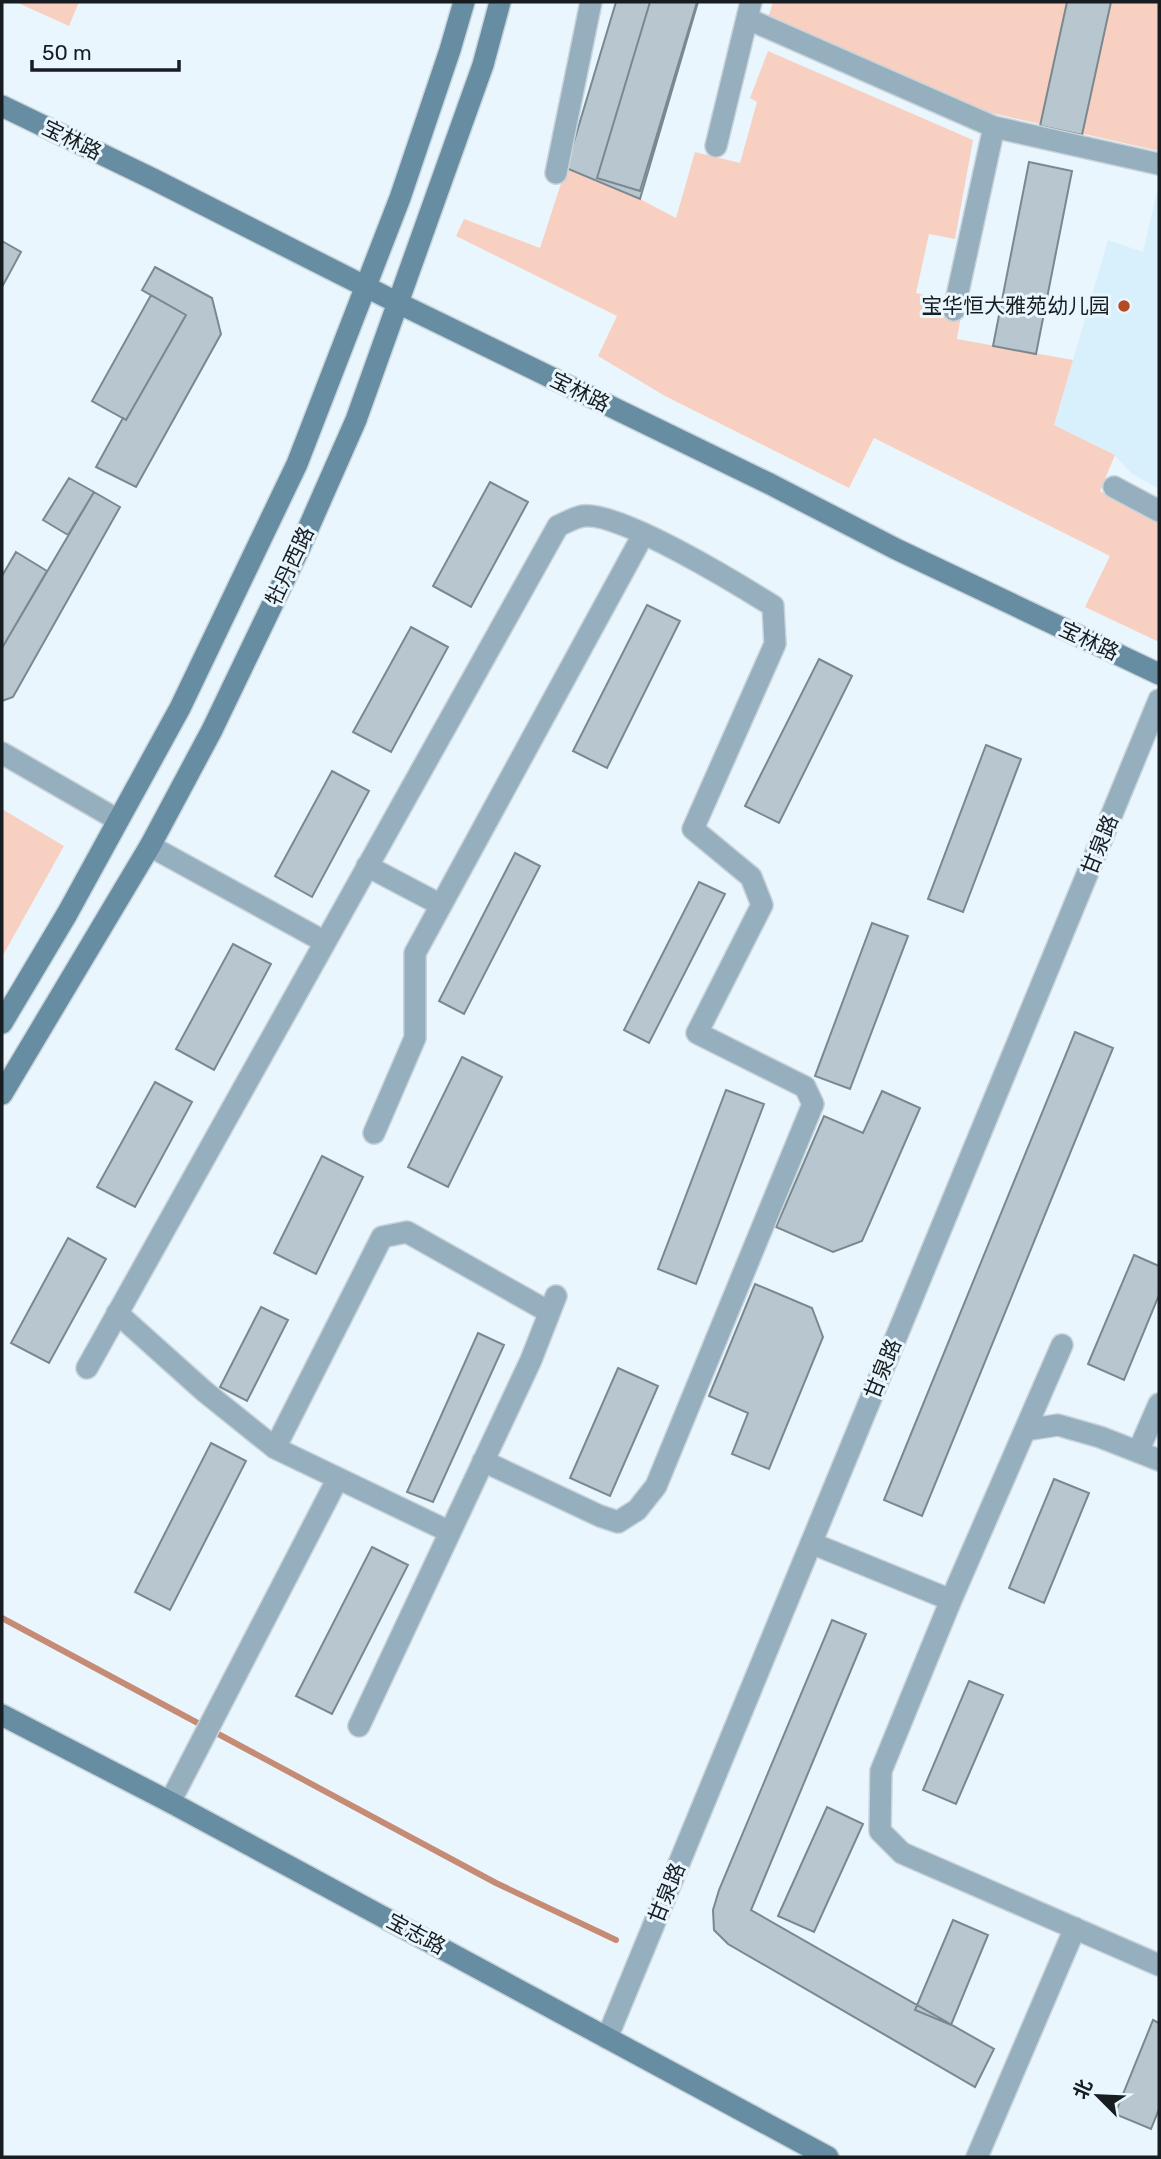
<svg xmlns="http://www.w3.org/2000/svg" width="1161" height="2159" viewBox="0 0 1161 2159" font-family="Rubik,'Noto Sans SC',sans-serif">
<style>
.built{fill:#d8effc}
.green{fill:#f8d0c1}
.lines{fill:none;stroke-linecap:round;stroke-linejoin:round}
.stream{stroke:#c68b75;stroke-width:6}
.building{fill:#b8c6cf;stroke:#7a8890;stroke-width:2}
.street-casing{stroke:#c8d3da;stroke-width:24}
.secondary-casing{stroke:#c8d3da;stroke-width:24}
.street{stroke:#95afbe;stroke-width:21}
.secondary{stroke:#678da3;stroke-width:21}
.poi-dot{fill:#b24b21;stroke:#eaf6fe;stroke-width:2.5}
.labels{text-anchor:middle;stroke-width:6;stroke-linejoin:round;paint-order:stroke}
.street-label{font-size:21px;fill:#171d20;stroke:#eaf6fe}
.poi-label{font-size:21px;fill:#171d20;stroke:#eaf6fe;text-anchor:end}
</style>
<rect width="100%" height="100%" fill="#eaf6fe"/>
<!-- built -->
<path class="built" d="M1157 192H1159V489L1131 473 1115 455 1054 425 1108 240 1143 252Z"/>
<!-- green -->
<path class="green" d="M16 2H79L69 26Z
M773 2H1159V151L987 112 768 18Z
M768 51 973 140 955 239 929 234 916 293 963 304 957 339 1073 360 1054 425 1115 455 1100 491 1159 523V642L1085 607 1110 556 874 438 849 488 665 396 598 356 617 316 456 236 464 219 540 248 566 168 640 199 676 218 695 152 740 163 757 102 750 98Z
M2 809 64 846 2 957Z"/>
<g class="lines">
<!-- stream -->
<path class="stream" d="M2 1618 496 1883 616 1940"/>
</g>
<!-- building -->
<path class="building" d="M616 2H698L640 199 566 168Z
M650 2H697L640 191 597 178Z
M1067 2H1111L1082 135 1040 126Z
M1029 162 1072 171 1036 354 993 346Z
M2 241 21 252 2 287Z
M155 267 212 298 221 334 136 487 96 467 123 418 126 420 186 315 142 290Z
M151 295 186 315 126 420 92 401Z
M69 478 94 492 68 535 43 520Z
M490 482 528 502 471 607 433 586Z
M94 492 120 507 13 697 2 701V648Z
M16 552 47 571 2 648V576Z
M647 605 680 621 607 768 573 751Z
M411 627 448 647 391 752 353 732Z
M819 659 852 676 779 823 745 806Z
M986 745 1021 759 963 912 928 899Z
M332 771 369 791 312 897 275 876Z
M515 853 540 866 464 1014 439 1001Z
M699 882 725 894 649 1043 624 1030Z
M872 923 908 936 850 1089 815 1076Z
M233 944 271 964 214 1070 176 1049Z
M1075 1032 1113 1048 922 1516 884 1500Z
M462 1057 502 1077 448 1187 408 1167Z
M155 1082 192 1102 135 1207 97 1187Z
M726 1090 764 1104 696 1284 658 1269Z
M882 1091 920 1108 862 1241 833 1252 776 1227 824 1116 863 1133Z
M322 1156 363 1177 316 1274 274 1253Z
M68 1238 106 1259 49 1363 11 1343Z
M1134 1255 1159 1266V1295L1124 1380 1088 1364Z
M755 1284 812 1308 823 1337 769 1469 732 1454 748 1413 709 1396Z
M261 1307 288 1320 247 1401 220 1387Z
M478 1333 504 1345 433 1502 407 1492Z
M618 1368 658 1386 610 1496 570 1478Z
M211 1443 246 1461 170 1610 135 1592Z
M1054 1479 1089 1493 1044 1603 1009 1588Z
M372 1547 408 1565 332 1714 296 1696Z
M832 1620 866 1634 751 1910 994 2049 975 2087 728 1944 714 1930 713 1910 719 1890Z
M969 1681 1003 1695 956 1804 923 1790Z
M827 1807 863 1824 814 1932 778 1916Z
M953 1920 988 1935 951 2025 915 2010Z
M1153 2020 1159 2023V2109L1151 2129 1115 2114Z"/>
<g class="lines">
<defs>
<path id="street" d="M748 19 994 127 1159 164
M716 146 751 2
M556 173 591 2
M954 310 994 127
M1114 487 1159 511
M2 753 118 820
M150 846 325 942
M367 866 441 905
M374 1133 415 1038V953L643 535
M117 1313 204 1391 275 1448 450 1532
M1062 1345 951 1600 881 1771 880 1831 902 1853 1159 1965
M87 1368 558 526C565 523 575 517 583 516 619 511 738 584 773 606L775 644 693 829 751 877 762 905 697 1033 805 1087 813 1104 656 1486 637 1510 618 1522 600 1516 483 1461
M1025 1430 1058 1425 1100 1437 1159 1460
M275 1448 382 1237 407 1232 549 1312
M1138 1452 1159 1404
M811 1543 951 1600
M359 1726 531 1360 556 1296
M170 1802 337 1480
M607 2038 1159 700
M977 2157 1075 1928"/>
<path id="secondary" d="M2 106 153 179 398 303 770 484 896 549 1159 674
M2 1023 67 914 180 708 297 464 400 198 450 50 464 2
M2 1094 150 846 212 730 300 547 356 420 483 65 500 2
M2 1715 170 1802 828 2157"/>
</defs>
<!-- street casing -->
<use href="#street" class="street-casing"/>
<!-- secondary casing -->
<use href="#secondary" class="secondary-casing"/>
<!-- street -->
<use href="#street" class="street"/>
<!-- secondary -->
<use href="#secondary" class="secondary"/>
</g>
<!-- markers -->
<circle class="poi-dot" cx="1124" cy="306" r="7"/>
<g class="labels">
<!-- street labels -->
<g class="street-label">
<text transform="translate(72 140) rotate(26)" y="7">宝林路</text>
<text transform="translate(580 392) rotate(26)" y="7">宝林路</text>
<text transform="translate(290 566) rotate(-65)" y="7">牡丹西路</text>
<text transform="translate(1089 641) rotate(25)" y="7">宝林路</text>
<text transform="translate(1100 845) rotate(-68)" y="7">甘泉路</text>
<text transform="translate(883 1369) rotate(-68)" y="7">甘泉路</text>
<text transform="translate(667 1893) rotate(-68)" y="7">甘泉路</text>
<text transform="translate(416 1934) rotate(28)" y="7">宝志路</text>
</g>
<!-- poi labels -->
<g class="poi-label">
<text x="1110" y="313">宝华恒大雅苑幼儿园</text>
</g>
</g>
<!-- border -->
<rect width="1161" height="2159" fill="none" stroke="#171d20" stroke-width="7"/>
<!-- north arrow -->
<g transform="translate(1098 2096) rotate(294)" stroke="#eaf6fe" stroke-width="5" paint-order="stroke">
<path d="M0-5L12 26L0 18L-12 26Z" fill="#171d20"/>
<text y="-10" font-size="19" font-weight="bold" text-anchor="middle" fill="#171d20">北</text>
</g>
<!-- scale -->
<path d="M32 60v10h147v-10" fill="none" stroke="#171d20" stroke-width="3.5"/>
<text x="42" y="60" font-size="21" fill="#171d20" stroke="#eaf6fe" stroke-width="5" paint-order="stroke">50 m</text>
</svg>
